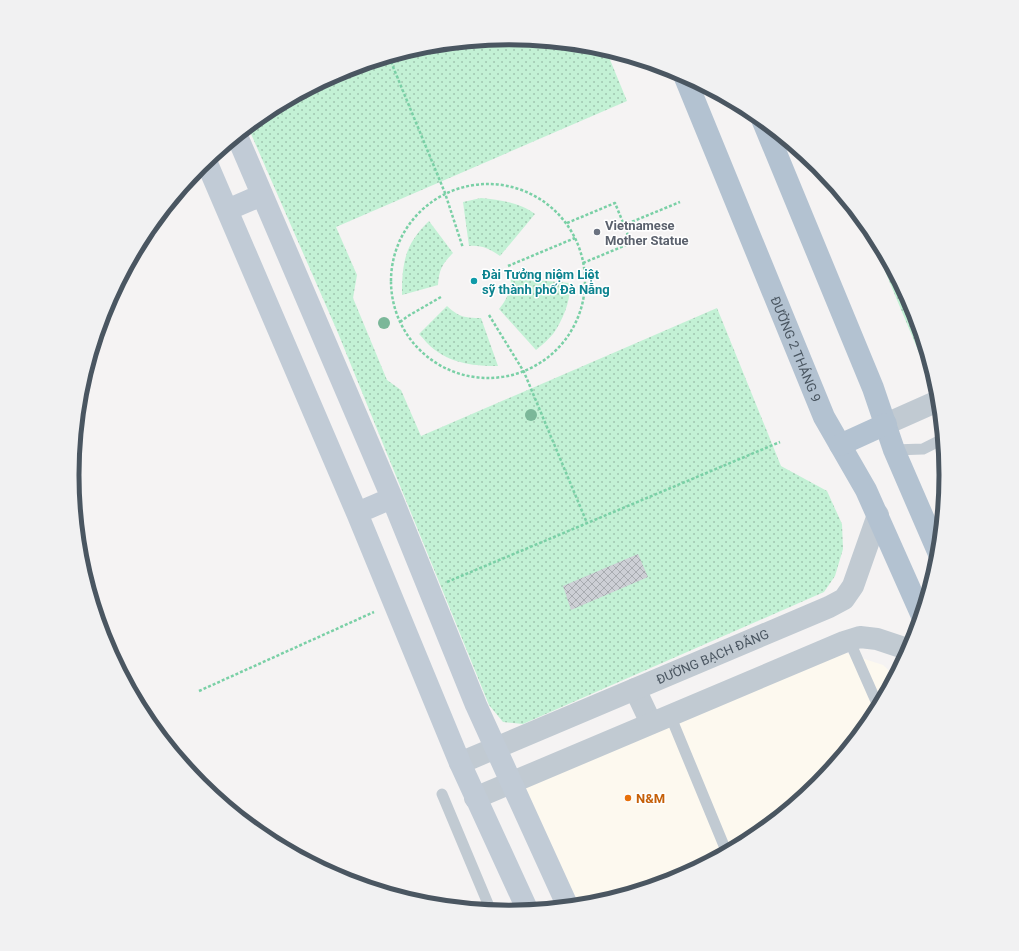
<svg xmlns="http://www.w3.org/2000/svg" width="1019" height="951" viewBox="0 0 1019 951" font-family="Roboto,sans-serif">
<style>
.commercial{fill:#fdf9ef}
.grass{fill:url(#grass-dots)}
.building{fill:url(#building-cross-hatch)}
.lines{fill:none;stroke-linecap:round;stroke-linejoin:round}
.path{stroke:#7ad0a6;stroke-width:2.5;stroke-dasharray:3 2;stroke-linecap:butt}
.service{stroke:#c1cad2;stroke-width:11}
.tertiary{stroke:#c1cad2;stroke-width:22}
.secondary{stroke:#c1cbd6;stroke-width:22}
.primary{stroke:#b3c2d1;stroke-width:22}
.tree{fill:#7bb799}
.worship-dot{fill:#6b7280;stroke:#fff;stroke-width:1.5}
.culture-dot{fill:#0f9aa8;stroke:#fff;stroke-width:1.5}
.food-dot{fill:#e8710a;stroke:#fff;stroke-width:1.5}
.labels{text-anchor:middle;stroke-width:3;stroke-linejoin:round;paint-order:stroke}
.worship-label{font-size:13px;font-weight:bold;fill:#5b616d;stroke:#fff;text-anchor:start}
.culture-label{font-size:13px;font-weight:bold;fill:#0d838f;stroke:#fff;text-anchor:start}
.street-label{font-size:13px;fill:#4a5661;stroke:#fff}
.food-label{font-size:13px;font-weight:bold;fill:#c56008;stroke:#fff;text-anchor:start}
.rim{fill:none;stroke:#4a5661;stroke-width:5}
</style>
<defs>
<pattern id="grass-dots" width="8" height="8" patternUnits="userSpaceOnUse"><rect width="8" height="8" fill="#c3f1d5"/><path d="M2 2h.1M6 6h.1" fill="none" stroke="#a0c6b0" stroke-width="1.8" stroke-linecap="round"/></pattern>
<pattern id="building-cross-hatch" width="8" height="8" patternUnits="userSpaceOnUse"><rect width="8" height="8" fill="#cdcfd5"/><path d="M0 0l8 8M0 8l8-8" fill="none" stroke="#a8abb0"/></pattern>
</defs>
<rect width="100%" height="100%" fill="#f5f3f3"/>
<!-- commercial -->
<path class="commercial" d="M843 652 883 665 896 677 873 719 819 785 752 839 677 880 595 905 560 908 516 788Z"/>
<!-- grass -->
<path class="grass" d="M510 38 595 46 606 50 627 101 336 227 357 275 353 298 387 380 401 390 421 436 717 308 781 466 827 491 842 524 843 549 835 576 824 592 523 724 503 722 489 705 338 333 248 127 267 112 342 71 424 46Z
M481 198C500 200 519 202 535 214L500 256C490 249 482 245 469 246L463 202Z
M429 221 453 253C442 264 439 270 438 285L402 295C402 262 405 244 429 221Z
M876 238 914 308 930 362 920 355 872 240Z
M511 278 570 283C571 300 563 320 553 334 548 340 542 345 536 350L499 309C507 299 511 291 511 278Z
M447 306C459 317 465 318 481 318L498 366C475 366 454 364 435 350 429 346 424 339 419 334Z"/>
<!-- building -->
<path class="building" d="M638 554 648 577 571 610 563 586Z"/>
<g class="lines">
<!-- path -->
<path class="path" d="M389 57 445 193 463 248
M391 281a97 97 0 1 1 194 0a97 97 0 1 1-194 0Z
M567 223 615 203 624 225
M583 263 631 243 624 225 680 202
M508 266 575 238
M489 315 524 372 587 523
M400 322 408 316 441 297
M447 582 780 442
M199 691 374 612"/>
<!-- service -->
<path class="service" d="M894 450 923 449 943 439
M853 649 879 708
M670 715 727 853
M442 794 491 911"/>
<!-- tertiary -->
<g class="tertiary">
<path d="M886 424 940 400"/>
<path d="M635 689 651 723"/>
<path id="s1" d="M460 763 829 607 844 599 853 586 878 515"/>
<path d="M475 798 844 642 860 637 877 639 910 650"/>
</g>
<!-- secondary -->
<path class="secondary" d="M237 136 392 498 476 705 568 907
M206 161 357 513 460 763 528 911
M227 210 262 195
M357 513 392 498"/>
<!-- primary -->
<g class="primary">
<path id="s2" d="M684 75 824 417 866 490 922 616"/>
<path d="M762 119 873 388 894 450 939 554"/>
<path d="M840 445 886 424"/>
</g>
</g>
<!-- trees -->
<g class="tree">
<circle cx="384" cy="323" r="6"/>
<circle cx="531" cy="415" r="6"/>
</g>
<!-- markers -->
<circle class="worship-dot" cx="597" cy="232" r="4"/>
<circle class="culture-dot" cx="474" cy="281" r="4"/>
<circle class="food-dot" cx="628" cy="798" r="4"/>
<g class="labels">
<!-- worship labels -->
<g class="worship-label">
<text x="605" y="230">Vietnamese<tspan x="605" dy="15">Mother Statue</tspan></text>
</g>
<!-- culture labels -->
<g class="culture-label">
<text x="482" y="279">Đài Tưởng niệm Liệt<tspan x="482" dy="15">sỹ thành phố Đà Nẵng</tspan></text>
</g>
<!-- street labels -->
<g class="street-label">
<text dy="5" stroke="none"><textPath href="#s2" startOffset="296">ĐƯỜNG 2 THÁNG 9</textPath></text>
<text dy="5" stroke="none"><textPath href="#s1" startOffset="274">ĐƯỜNG BẠCH ĐẰNG</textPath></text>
</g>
<!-- food labels -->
<g class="food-label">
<text x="636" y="803">N&amp;M</text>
</g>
</g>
<!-- crop -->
<path d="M0 0H1019V951H0ZM79 475a430 430 0 1 1 860 0a430 430 0 1 1-860 0Z" fill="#f1f1f2" fill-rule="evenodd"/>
<path class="rim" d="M79 475a430 430 0 1 1 860 0a430 430 0 1 1-860 0Z"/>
</svg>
